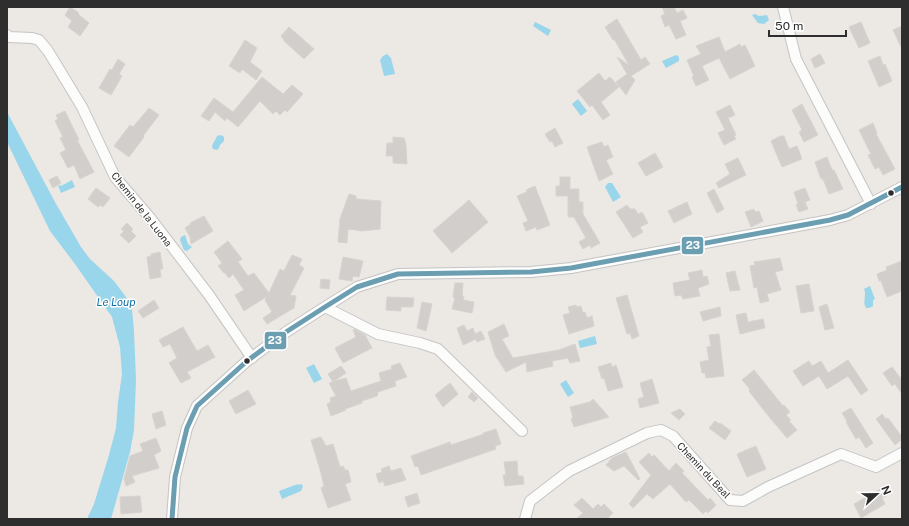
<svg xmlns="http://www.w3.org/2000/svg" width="909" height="526" viewBox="0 0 909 526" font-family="'Public Sans',sans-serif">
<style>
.water{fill:#99d6ec}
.building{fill:#d1cecb;stroke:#d7d4d0}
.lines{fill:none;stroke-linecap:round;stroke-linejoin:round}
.minor-casing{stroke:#c5c4c5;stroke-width:12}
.minor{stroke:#fcfcfb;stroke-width:10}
.bus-1-casing{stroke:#fff;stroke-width:8}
.bus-1{stroke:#6c9eb2;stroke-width:5}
.bus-dot{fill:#2e2e2e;stroke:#fff;stroke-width:1.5}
.labels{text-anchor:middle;stroke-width:3;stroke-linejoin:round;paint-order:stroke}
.street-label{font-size:10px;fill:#2e2e2e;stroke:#fff}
.water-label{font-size:11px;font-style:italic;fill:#0d6fa3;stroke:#fff}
.line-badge{stroke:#fff;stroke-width:1.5}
.badge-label{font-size:11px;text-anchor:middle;font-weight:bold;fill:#fff}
</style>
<rect width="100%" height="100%" fill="#ece8e4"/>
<!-- water -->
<path class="water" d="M755 14 759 16 767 15 769 20 764 24 758 23 752 15Z
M535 22 551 30 548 36 533 26Z
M387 54 391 58 395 74 384 76 380 60 383 56Z
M676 55 679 57V61L666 68 662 61Z
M578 99 587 111 581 116 572 104Z
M7 112 55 202 81 247 90 259 114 281 126 297 132 309 134 331 136 380 134 430 130 452 111 519H87L94 504 109 455 116 428 118 402 122 374 120 347 112 317 75 264 50 231 7 142Z
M221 135 224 137V141L220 145 219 148 217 150 213 149 212 146C213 143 216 139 217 136Z
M72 180 75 187 61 193 58 186 61 185V186Z
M608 183H612L621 197 613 202 605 187Z
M185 235 188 244 192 247 187 251 184 250 180 240 181 237Z
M870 286 875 299 873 300V306L869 308H866C862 302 867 295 864 289Z
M595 336 597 344 580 348 578 341Z
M314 364 322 379 314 383 306 368Z
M566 380 574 393 568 397 560 384Z
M298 485 301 484 303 486 301 491 282 499 279 491 298 484Z"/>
<!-- building -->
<path class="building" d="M70 7 79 13 78 14 89 23 80 36 68 27 72 21 65 15Z
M662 7H674L677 13 683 10 687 18 680 21 686 35 676 39 669 25 665 27 661 16 665 14Z
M617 19 641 60 645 57 650 64 631 76 635 80 626 95 616 82 627 74 617 57 629 65 614 39 613 40 605 27Z
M861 22 870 43 859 48 849 27Z
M902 26V49L893 30Z
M289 27 314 49 304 59 284 41V40L281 36Z
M719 37 725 52 740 44 741 47 745 45 755 66 730 79 719 58 702 66 709 80 696 86 692 77 694 76 687 60 701 54 696 46Z
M245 40 257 48 250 62 262 71 256 80 242 69 240 73 229 66Z
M820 54 825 63 815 68 811 59Z
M880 56 883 65 885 64 892 81 879 87 868 61Z
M118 59 125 64 119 74 122 76 111 95 99 88 110 69 112 70Z
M599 73 605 81 610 77 619 87 601 102 610 115 603 120 592 105 590 107 577 91Z
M262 77 283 94 292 85 303 94 287 112 285 110 280 115 276 111 273 114 260 101 238 127 227 118 225 121 215 112 209 121 201 116 214 98 233 112Z
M802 104 818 135 804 142 799 132 802 130 792 110Z
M730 105 735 115 728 118 736 135 734 136 736 139 724 145 718 133 725 130 716 112Z
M149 108 159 115 143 136 144 137 129 157 114 146 130 125 133 127Z
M65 111 79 140H77L94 172 80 179 74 165 68 168 60 153 66 150 60 138 63 137 55 121 58 119 56 115Z
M873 123 877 133 876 134 895 169 883 175 879 167 875 169 868 155 871 154 859 130Z
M555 128 563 143 555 147 552 141 550 142 545 134Z
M780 136H784L789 149 797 146 802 159 782 167 771 141Z
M393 137 404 138 406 144 407 164 393 163V156H386L387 143H393Z
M602 142 604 147 608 145 613 157 606 160 613 174 599 181 587 147Z
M655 153 663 167 646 176 638 163Z
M827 157 832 170H834L843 189 829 194 823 179H821L815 162Z
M738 158 746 175 719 188 716 183 730 174 725 164Z
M57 176 61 183 53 188 49 180Z
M560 177H570V189H579V202H583V214L600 243 591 248 590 245 583 249 579 242 586 238 574 217H568V196H556V186H560Z
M535 186 550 225 537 230 536 227 526 231 523 223 528 221 517 196 527 192 526 190Z
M96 188 110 198 103 207 100 205 98 207 88 199Z
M805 188 810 200 805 202 808 209 799 212 796 205 798 204 794 192Z
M714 189 724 209 717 213 707 193Z
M349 194 356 196V199L381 201 380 229 362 231 348 229 347 243 338 242 340 219Z
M469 200 488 222 452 253 433 231Z
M687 202 692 214 674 223 668 211Z
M627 205 630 209H635L638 214 642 212 648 223 640 227 643 232 633 238 616 212Z
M754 209 755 212 759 211 763 221 751 227 745 212Z
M204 216 213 231 191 244 190 237 185 228 191 224 190 223Z
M127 223 133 229 131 231 136 236 129 243 120 235 124 231 121 229Z
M228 241 242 259 238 262 248 276 254 273 269 293 280 269 284 271 292 255 302 259 299 265 304 268 290 295 296 296 294 308 267 324 263 318 272 312 265 300 266 297 244 311 235 295 244 290 233 274 229 278 225 273H224L218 266 222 263 214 252Z
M160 252 163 269H160L161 277 150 279 147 257 151 256V254Z
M343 257 363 261 359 277 353 276 352 281 339 279Z
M780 258 783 270 775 272 781 290 767 294 769 301 760 303 757 287 754 288 750 266 755 265 754 262Z
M902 261V291L887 297 881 281H879L877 274 887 270 886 267Z
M702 270 703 277 707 276 709 284 698 288 700 296 683 299 681 295 675 296 673 283 690 280 688 273Z
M735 271 740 290 730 291 726 273Z
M321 279 330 280 329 289 320 288Z
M455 283H463L462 296H464L463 300 474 302 472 313 452 309 455 298 453 297Z
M809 284 814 311 801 313 796 286Z
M627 295 639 336 632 339 630 333 627 334 616 298Z
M387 297 414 298 413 307H401V311L386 310Z
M154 300 159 308 143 318 138 311Z
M422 302 432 304 426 331 417 328Z
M827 304 834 328 825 330 819 307Z
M576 305 577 307 581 306 583 313 585 312 587 318 592 316 594 326 569 334 563 315 570 313 568 307Z
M720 307 721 316 703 321 700 312Z
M746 313 748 322 763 319 765 328 740 334 736 315Z
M504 324 509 336 502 339 513 358 559 350 575 344 580 361 570 363 568 358 552 361 553 366 527 372 526 362 506 372 495 355 488 332Z
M464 325 467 331 473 328 475 334 481 331 485 339 477 342 476 339 463 345 457 328Z
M183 327 197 351 208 345 215 357 187 372 191 378 181 383 169 363 177 358 170 344 163 347 159 340Z
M354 329 365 335 372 348 343 363 335 348 356 337 353 330Z
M719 334 724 376 706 378 705 373H702L700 362 709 360 707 347 711 346 709 335Z
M848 360 868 390 861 395 848 376 827 389 819 376 803 386 793 371 809 361 812 366 821 361 828 373Z
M400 363 407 377 395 381 396 386 378 392 377 396 362 401V403L345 409 346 410 331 416 327 404 331 402 330 398 336 396 329 383 333 382 328 374 341 366 346 373 334 381 346 378 351 391 381 381 379 373 392 369 391 366Z
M611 363 612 367 616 365 623 387 608 391 604 378 602 379 598 367Z
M892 367 902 380V394L895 384 892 386 883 373Z
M754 370 783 406 784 405 790 412 786 415 791 420 789 421 797 430 787 438 766 413 749 391 750 389 742 380Z
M652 379 659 403 640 408 638 399 644 397 640 383Z
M450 383 458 394 443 407 435 395Z
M248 390 256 404 236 414 229 401Z
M472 392 478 398 474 402 468 397Z
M593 399 609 417 574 427 571 419 573 418 570 407 590 402Z
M851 408 873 443 866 448 859 437 856 439 846 422 847 421 842 413Z
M680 409 685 414 679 420 671 413Z
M162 411 166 425 156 429 152 414Z
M882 414 886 419 888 418 902 437V439L895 445 876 419Z
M715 421 719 424 720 423 731 431 725 440 709 428Z
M496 429 501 444 495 446 496 449 421 475 418 466 415 467 411 456 450 442 451 445 484 434 483 433Z
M321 437 326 446 333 444 340 467 343 466 345 470H348L351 482 345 484 351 500 328 508 321 488 324 486 321 473 311 440Z
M156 438 161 451 154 455 159 468 132 476 135 482 126 486 124 479 130 456 143 451 140 444Z
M756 446 766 469 747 477 737 454Z
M626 452 640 479 638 480 624 466 614 471 606 465 612 458Z
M649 453 652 457 654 455 669 471 676 463 684 471 682 473 708 500 710 498 716 505 708 513 706 511 703 514 689 500 686 502 670 484 653 499 647 494 633 508 629 504 651 475 639 462Z
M517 461 518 476H523L524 484 505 486 503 475H506L504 462Z
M389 466 391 471 401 468 406 480 385 486 383 481 379 483 376 474 382 472 381 469Z
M882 488 886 496 882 498 885 504 861 518 854 504Z
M417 493 420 503 408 507 405 497Z
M140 496 142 512 121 514 120 497Z
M582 498 593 509 598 504 601 507 604 504 613 513 607 519H576L583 513 574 505Z"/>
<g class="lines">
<defs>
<path id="minor" d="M783 7 796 59 871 204
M7 35 9 37 32 38 39 40 48 51 82 107 115 177 151 219 209 295 252 358
M325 307 378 334 420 343 438 349 522 431
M172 519 175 477 187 428 197 406 247 361 286 332 325 307 357 287 398 274 531 272 571 268 830 220 848 215 902 187
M525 519 530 501 569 471 647 433 661 430 673 436 730 500 743 501 768 487 841 454 876 467 902 453"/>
</defs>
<!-- minor casing -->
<use href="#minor" class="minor-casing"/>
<!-- minor -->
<use href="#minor" class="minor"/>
<defs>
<path id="bus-1" d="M172 519 175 477 187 428 197 406 247 361 286 332 325 307 357 287 398 274 531 272 571 268 830 220 848 215 902 187"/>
</defs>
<!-- bus-1 casing -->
<use href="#bus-1" class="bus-1-casing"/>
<!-- bus-1 -->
<use href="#bus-1" class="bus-1"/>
</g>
<!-- markers -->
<g class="bus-dot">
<circle cx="891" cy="193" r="3.5"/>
<circle cx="247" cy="361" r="3.5"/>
</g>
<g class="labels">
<!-- street labels -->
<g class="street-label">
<text transform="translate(142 209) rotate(52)" y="4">Chemin de la Luona</text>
<text transform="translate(704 470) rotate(47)" y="4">Chemin du Beal</text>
</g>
<!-- water labels -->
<g class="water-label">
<text x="116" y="306">Le Loup</text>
</g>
</g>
<g class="line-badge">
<rect x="681" y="236" width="23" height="19" rx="4" fill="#6c9eb2"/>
<rect x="264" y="331" width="23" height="19" rx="4" fill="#6c9eb2"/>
</g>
<g class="badge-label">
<text x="693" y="249">23</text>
<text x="275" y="344">23</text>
</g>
<!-- border -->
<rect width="909" height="526" fill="none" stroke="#2e2e2e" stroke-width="16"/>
<!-- north arrow -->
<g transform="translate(877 494) rotate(68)" stroke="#ffffff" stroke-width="3" paint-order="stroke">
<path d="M0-3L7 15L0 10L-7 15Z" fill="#2e2e2e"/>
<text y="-6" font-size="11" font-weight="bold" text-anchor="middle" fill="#2e2e2e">N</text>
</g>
<!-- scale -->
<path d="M769 30v6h77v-6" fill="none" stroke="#2e2e2e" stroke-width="2"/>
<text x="775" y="30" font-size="12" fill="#2e2e2e" stroke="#ffffff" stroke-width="3" paint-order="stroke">50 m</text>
</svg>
